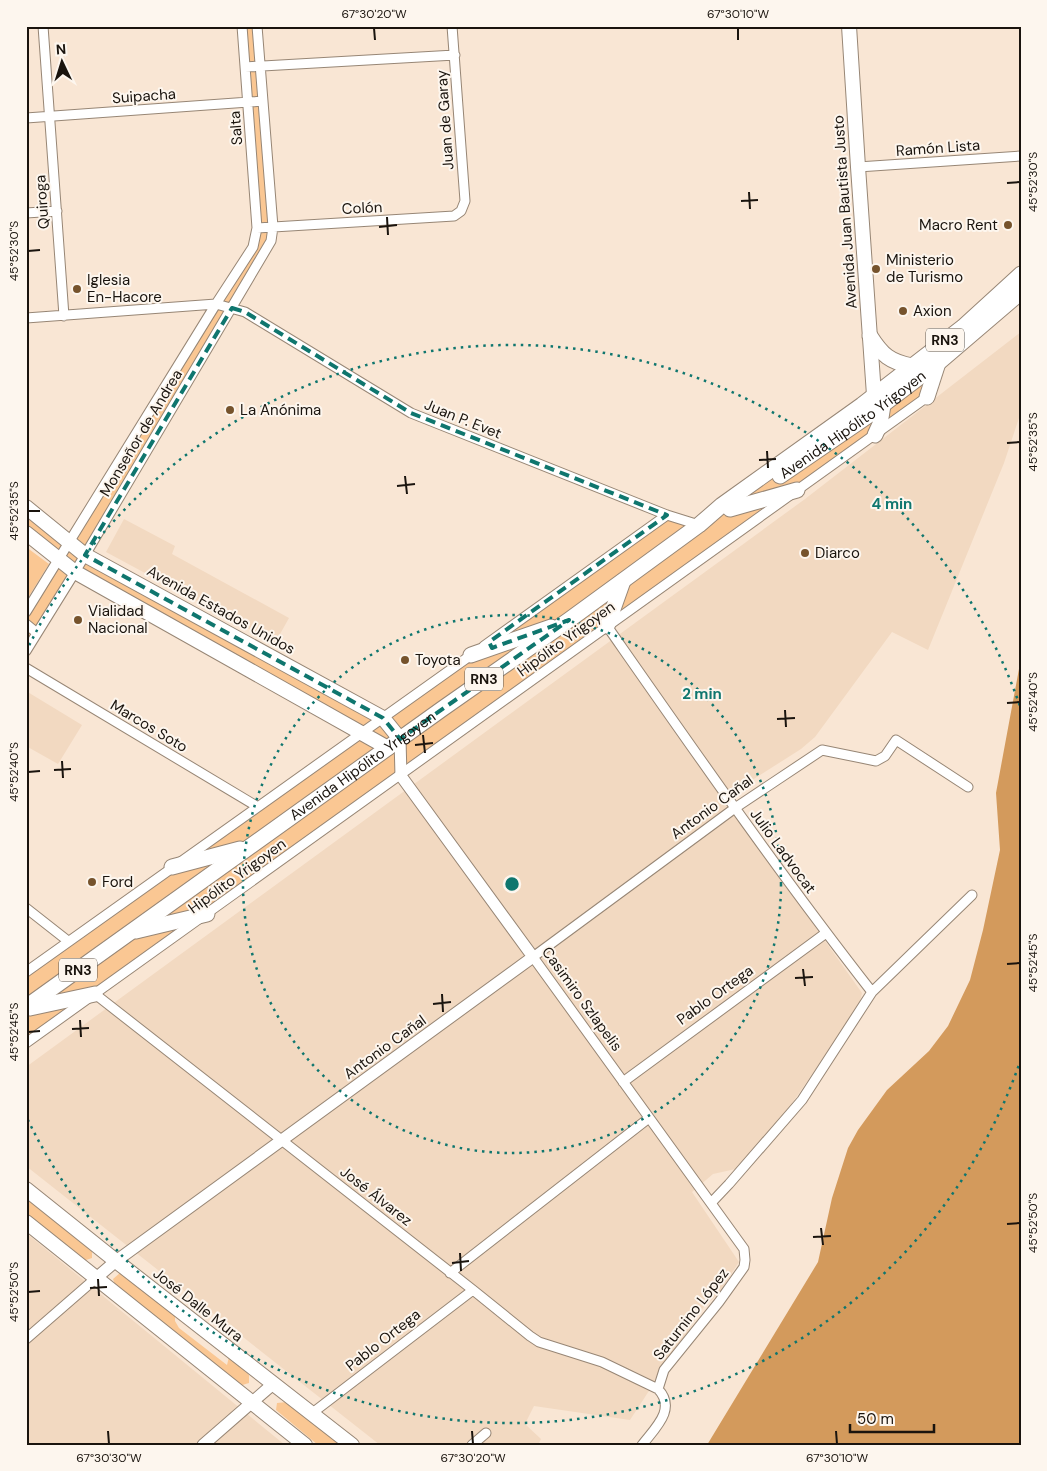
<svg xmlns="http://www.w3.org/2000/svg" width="1047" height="1471" viewBox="0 0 1047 1471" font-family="'DM Sans',sans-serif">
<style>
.built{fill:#f2d9c1}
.green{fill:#fac793}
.water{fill:#d39a5c}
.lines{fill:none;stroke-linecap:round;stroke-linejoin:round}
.minor-casing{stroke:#978675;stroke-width:11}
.tertiary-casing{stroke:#978675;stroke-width:13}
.secondary-casing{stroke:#978675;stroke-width:16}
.trunk-casing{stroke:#978675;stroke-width:17}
.minor{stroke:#fff;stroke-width:9}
.tertiary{stroke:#fff;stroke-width:11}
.secondary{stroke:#fff;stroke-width:14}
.trunk{stroke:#fff;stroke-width:15}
.marked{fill:none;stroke:#0f766e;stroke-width:4;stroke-dasharray:10 6;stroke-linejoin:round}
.ticks{fill:none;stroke:#1a140e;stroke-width:2}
.ring{fill:none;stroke:#0f766e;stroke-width:2.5;stroke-dasharray:2.5 5}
.poi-dot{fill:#76532c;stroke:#fdf6ee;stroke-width:2}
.labels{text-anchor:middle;stroke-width:4;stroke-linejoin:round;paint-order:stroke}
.shield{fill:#fdf6ee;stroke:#5e5851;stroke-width:1}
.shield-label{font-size:14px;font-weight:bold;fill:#1a140e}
.street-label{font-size:15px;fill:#1a140e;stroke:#fdf6ee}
.poi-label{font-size:15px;fill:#1a140e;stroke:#fdf6ee;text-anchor:start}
.centre{fill:#0f766e;stroke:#fdf6ee;stroke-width:2.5}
.ring-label{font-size:15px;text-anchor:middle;font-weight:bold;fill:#0f766e;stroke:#fdf6ee;stroke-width:4;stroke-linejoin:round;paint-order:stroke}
.neatline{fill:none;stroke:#1a140e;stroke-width:2}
.ticks-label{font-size:12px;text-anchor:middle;fill:#1a140e}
</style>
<rect width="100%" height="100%" fill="#f9e6d4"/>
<!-- built -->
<path class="built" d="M1021 332V412L1004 463 928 650 892 632 815 737 801 749 724 798 862 993 859 1006 749 1166 713 1174 692 1192 739 1262 719 1293 703 1308 630 1420 534 1406 525 1424 541 1439 538 1445H380L26 1166V1067L805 499Z
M124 519 175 546 172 554 289 618 275 643 106 552Z
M26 691 82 725 58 764 26 746Z
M26 1233 285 1445H26Z"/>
<!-- green -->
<path class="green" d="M242 26H257L271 241 85 554 383 718 667 515 699 525 1021 274V292L938 363 927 397 26 1043V972L360 733 75 572 26 651V612L59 560 26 533V507L69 542 253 247 257 228Z
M26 547 49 564 26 601Z
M26 1198 92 1249V1258L83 1261 26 1214Z
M120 1273 175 1316V1321L179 1328 227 1365 229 1357 249 1375V1383L239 1386 115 1285 113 1279Z
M287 1402 342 1445H318L276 1410 277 1403Z"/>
<!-- water -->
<path class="water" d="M1021 658V1445H707L818 1262 832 1198 848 1148 858 1130 887 1090 929 1051 948 1026 970 980 983 930 1000 850 996 793Z"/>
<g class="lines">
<defs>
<path id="minor" d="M43 26 64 316
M245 67 455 55
M26 118 263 101
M858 167 1021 156
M26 213 57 211
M257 228 454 216 461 211 465 201 452 26
M26 318 216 304 245 312 411 413 667 515 699 525
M26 612 216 304 253 247 257 228 242 26
M26 624 37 633
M607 626C693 749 779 873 872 992
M484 646 667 515
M26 651 75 572 271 241 273 227 257 26
M26 668 258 807
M26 908 68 941
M26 972 474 653
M95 994 473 1290 530 1336 539 1342 602 1362 658 1389C677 1409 655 1428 642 1445
M26 1043 927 397
M623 1082 826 933
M711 1203 729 1184 802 1100 872 992 972 895
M450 1273 649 1118
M26 1339 95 1279
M658 1389 664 1370 719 1302 744 1267 745 1260 744 1249 533 957 735 808 822 750 876 761 885 756 896 740 968 787
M311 1414 473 1290
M472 1445 486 1433"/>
<path id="tertiary" d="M95 1279 116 1261 533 957 401 776 400 739
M203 1445 273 1384"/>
<path id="secondary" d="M849 26 858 167 874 395 881 403
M26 507 85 555 383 718 400 739
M26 533 75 572 388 748
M26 1189 116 1261 352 1445
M26 1222 305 1445"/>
<g id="trunk">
<path d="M870 336C882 355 890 362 912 366"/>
<path d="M927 397 938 363"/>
<path d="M875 435 880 424 883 405"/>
<path id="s1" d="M780 476 872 413 938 363 1021 292"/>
<path d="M730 509 797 490"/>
<path d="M607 626 623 581"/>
<path d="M471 655 551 627"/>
<path d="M172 867 240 849"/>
<path d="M136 931 207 914"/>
<path id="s2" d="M26 1007 442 709 569 620 699 525 722 505 862 405 963 327 1021 274"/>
<path d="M30 1008 95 994"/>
</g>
</defs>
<!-- minor casing -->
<use href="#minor" class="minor-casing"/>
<!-- tertiary casing -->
<use href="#tertiary" class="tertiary-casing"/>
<!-- secondary casing -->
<use href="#secondary" class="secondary-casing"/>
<!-- trunk casing -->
<use href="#trunk" class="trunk-casing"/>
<!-- minor -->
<use href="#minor" class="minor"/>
<!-- tertiary -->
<use href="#tertiary" class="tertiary"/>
<!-- secondary -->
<use href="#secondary" class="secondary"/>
<!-- trunk -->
<use href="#trunk" class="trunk"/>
</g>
<!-- marked area -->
<path class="marked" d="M232 308 245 312 411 413 667 515 489 642 492 648 569 620 400 739 383 718 85 555Z"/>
<!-- ticks -->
<path class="ticks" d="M374 28 375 40M738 28V40M1007 183 1020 182M749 192 750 209M741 201 758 200M387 217 388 235M379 227 397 225M28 251 40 250M1007 443 1020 442M767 451 768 468M759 460 776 459M405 476 407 494M397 486 415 484M28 511H40M1007 703 1020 702M785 710 786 727M777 719 795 718M423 735 425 753M415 745 433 743M62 761 63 778M54 770 71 769M28 772 40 771M1007 964 1020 963M803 969 805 986M795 978 813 977M442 994 443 1012M433 1004 451 1002M80 1020 81 1037M72 1029 89 1028M28 1032 40 1031M1007 1224 1020 1223M821 1228 823 1245M813 1237 831 1236M460 1253 461 1271M452 1263 469 1261M98 1279 99 1296M90 1288 107 1287M28 1292 40 1291M108 1431 109 1444M472 1431 473 1444M836 1431 837 1444"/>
<!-- distance rings -->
<g class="ring">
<circle cx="512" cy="884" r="269"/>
<path d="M1021 1059A538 538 0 0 1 26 1116M26 652A538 538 0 0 1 1021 709"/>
</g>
<!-- markers -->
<g class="poi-dot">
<circle cx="1008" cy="225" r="5"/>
<circle cx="876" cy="269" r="5"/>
<circle cx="77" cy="289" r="5"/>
<circle cx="903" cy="311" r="5"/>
<circle cx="230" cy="410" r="5"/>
<circle cx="805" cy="553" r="5"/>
<circle cx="78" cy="620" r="5"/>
<circle cx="405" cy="660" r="5"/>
<circle cx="92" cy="882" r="5"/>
</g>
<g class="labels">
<!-- shield labels -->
<g class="shield">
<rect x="926" y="328.5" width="38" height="23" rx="4"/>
<rect x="465" y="667.5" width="38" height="23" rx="4"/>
<rect x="59" y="958.5" width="38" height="23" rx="4"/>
</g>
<g class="shield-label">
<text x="945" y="345">RN3</text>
<text x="484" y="684">RN3</text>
<text x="78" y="975">RN3</text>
</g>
<!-- street labels -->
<g class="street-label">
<text transform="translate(144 96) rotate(-4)" y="5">Suipacha</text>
<text transform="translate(445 120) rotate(-94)" y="5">Juan de Garay</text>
<text transform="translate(236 128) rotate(-94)" y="5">Salta</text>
<text transform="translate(938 148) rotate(-4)" y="5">Ramón Lista</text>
<text transform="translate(42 202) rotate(-94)" y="5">Quiroga</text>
<text transform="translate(362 208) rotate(-3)" y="5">Colón</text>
<text transform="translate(845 212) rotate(-94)" y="5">Avenida Juan Bautista Justo</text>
<text transform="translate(463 419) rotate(22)" y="5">Juan P. Evet</text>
<text dy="5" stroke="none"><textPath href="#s1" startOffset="89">Avenida Hipólito Yrigoyen</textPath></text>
<text transform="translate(141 433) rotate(-59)" y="5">Monseñor de Andrea</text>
<text transform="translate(221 610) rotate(29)" y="5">Avenida Estados Unidos</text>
<text transform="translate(566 639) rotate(-36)" y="5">Hipólito Yrigoyen</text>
<text transform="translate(149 726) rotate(31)" y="5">Marcos Soto</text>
<text dy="5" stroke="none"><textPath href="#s2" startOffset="414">Avenida Hipólito Yrigoyen</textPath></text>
<text transform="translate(712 807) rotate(-36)" y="5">Antonio Cañal</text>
<text transform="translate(783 851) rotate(54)" y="5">Julio Ladvocat</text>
<text transform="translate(237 876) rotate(-36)" y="5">Hipólito Yrigoyen</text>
<text transform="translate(715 995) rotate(-36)" y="5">Pablo Ortega</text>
<text transform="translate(582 999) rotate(54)" y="5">Casimiro Szlapelis</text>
<text transform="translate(385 1047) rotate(-36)" y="5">Antonio Cañal</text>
<text transform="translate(376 1196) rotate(38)" y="5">José Álvarez</text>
<text transform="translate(198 1305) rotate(38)" y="5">José Dalle Mura</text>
<text transform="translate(691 1314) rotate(-52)" y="5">Saturnino López</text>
<text transform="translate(383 1340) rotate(-38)" y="5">Pablo Ortega</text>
</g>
<!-- poi labels -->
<g class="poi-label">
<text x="998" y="230" text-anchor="end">Macro Rent</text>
<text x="886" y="265">Ministerio<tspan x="886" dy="17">de Turismo</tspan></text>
<text x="87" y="285">Iglesia<tspan x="87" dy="17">En-Hacore</tspan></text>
<text x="913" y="316">Axion</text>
<text x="240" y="415">La Anónima</text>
<text x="815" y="558">Diarco</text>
<text x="88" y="616">Vialidad<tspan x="88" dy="17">Nacional</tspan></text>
<text x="415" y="665">Toyota</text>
<text x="102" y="887">Ford</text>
</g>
</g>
<circle cx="512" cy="884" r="8" class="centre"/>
<g class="ring-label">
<text x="892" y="509">4 min</text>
<text x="702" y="699">2 min</text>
</g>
<!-- border -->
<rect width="1047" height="1471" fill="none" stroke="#fdf6ee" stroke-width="55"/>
<!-- north arrow -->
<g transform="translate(62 62) rotate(356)" stroke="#fdf6ee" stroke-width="4" paint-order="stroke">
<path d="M0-4L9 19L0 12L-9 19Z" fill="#1a140e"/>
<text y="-8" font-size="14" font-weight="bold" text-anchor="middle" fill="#1a140e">N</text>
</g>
<!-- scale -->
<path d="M850 1424v8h84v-8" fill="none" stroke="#1a140e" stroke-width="2.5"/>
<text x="857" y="1424" font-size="15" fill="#1a140e" stroke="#fdf6ee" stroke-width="4" paint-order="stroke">50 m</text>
<rect x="28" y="28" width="992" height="1416" class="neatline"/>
<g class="ticks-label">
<text x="374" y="18">67°30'20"W</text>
<text x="738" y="18">67°30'10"W</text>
<text transform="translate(1033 182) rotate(-90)" y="4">45°52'30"S</text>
<text transform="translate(14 251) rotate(-90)" y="4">45°52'30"S</text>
<text transform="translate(1033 442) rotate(-90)" y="4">45°52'35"S</text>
<text transform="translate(14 511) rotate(-90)" y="4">45°52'35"S</text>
<text transform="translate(1033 702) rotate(-90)" y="4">45°52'40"S</text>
<text transform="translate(14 772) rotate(-90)" y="4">45°52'40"S</text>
<text transform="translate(1033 963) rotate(-90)" y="4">45°52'45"S</text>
<text transform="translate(14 1032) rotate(-90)" y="4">45°52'45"S</text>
<text transform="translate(1033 1223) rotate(-90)" y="4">45°52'50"S</text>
<text transform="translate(14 1292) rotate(-90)" y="4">45°52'50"S</text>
<text x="109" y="1462">67°30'30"W</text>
<text x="473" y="1462">67°30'20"W</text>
<text x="837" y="1462">67°30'10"W</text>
</g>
</svg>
